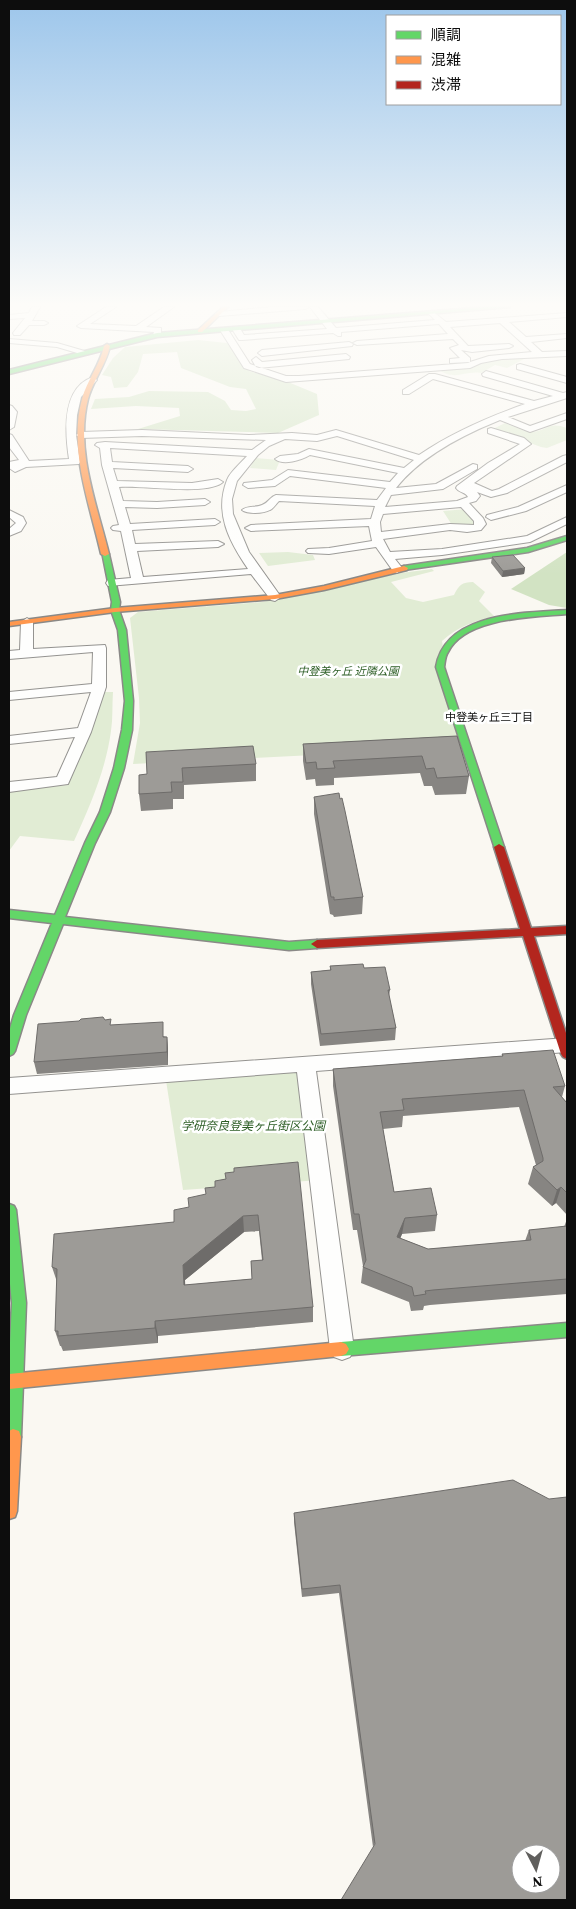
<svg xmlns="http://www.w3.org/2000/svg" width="576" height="1909" viewBox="0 0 576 1909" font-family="'Source Serif 4','Noto Sans JP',serif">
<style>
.green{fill:#e1ecd4}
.forest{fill:#d2e3c3}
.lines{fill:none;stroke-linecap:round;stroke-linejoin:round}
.street-casing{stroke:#949390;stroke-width:2}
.fast-casing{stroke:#8a8987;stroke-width:3}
.slow-casing{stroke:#8a8987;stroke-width:3}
.jam-casing{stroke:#8a8987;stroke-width:3}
.street{fill:#fefefd;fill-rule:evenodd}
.fast{fill:#63d668;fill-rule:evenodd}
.slow{fill:#ff974d;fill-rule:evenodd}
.jam{fill:#b3261e;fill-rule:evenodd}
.wall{fill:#878582;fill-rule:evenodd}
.shaded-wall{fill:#6e6c6a}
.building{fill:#9d9b97;stroke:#6e6c6a;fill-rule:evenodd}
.labels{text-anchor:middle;stroke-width:5;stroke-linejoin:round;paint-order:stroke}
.far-park-label{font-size:11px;font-style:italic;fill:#2c5d25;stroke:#fff}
.far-neighbourhood-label{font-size:11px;fill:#0d0d0d;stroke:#fff}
.park-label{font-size:12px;font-style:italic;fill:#2c5d25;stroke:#fff}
</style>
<rect width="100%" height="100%" fill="#faf8f2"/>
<!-- green -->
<path class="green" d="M528 357 507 368 495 365 481 373C464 370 455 382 438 369L504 358Z
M505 423C513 426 525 432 532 432 548 430 549 421 567 428V440L547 448 541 447 493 429Z
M255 458 280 460 276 470 250 468Z
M467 509 476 520 473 526 452 525 443 511Z
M288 552 313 555 315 560 268 566 259 553Z
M432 569 434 571 391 582 406 598 423 602 454 595C459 585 462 582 473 582L485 592 479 601 494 616C473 622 457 627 442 641L459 743 452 748 133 764 140 723 139 698 130 618 138 612 262 602 401 573Z
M103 692H113C112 705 113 718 111 731 106 769 90 806 74 841L20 836 9 851V791L68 785Z
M305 1063 320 1180 183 1190 165 1074Z"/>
<!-- forest -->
<path class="forest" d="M198 340 227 343 249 371 288 382 317 394 319 415 278 433 138 429 180 416 179 408 136 406 91 409 95 399 129 397 149 391 208 392 225 401 231 410 246 411 256 409 246 389 230 387 181 368 177 352 143 354 138 372 127 387 114 388 111 377 102 375 113 358 125 347Z
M567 552V608L549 605 511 589Z"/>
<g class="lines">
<defs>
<path id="street" d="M32 307H40L32 321H44L48 323 44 325H29L20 335H14L13 333 25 318 9 319V315L29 313Z
M106 307H116L90 324 136 326 164 307H174L146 327 161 328V335L157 337 153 335 154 332 81 328 77 326Z
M272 307H309L305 309 219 316 215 314 219 312Z
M310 307H318L336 328 435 320 428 313 432 311 446 322 567 313V317L509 322 526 337 567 334V338L531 342 542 352 567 351V356L502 359 481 363 470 368 286 382 244 368 220 330 227 328 250 364 286 376H299L468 363 470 362 450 363V359L460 358 450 348 459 345 453 339 357 345 353 343 357 341 448 334 439 324 341 332V336H338L333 333 242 340H239L232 329 239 327 244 335 327 329ZM500 323 532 352 489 356 470 362V358L461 350 472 352 509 348 513 346 509 344 468 346 450 327Z
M9 339 57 343 88 352 84 355 57 347 9 343Z
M349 342 353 344 352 346 262 356 258 353 262 350Z
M346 354 350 357 349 359 259 368 256 367 252 360 256 357 262 362Z
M520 364 567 377V383L517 369V365Z
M486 371 563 393 567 392V398L508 417 530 426 567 413V419L530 432 500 420C463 435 421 456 396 488L436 484 473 464 477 465V469L443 489 391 495 385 507 457 501 468 497C466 492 459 493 456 488L457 486 488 463 520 444 488 433V429L491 428 524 438 531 444 474 483 492 491 499 489 563 456 567 455V462L507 493 491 497 477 492 480 496 476 501 469 503 483 518 486 524 481 530 467 532 450 530 383 539 390 552 442 549 527 536 567 517V524L530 542 442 555 395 559 403 569 397 573 393 571 376 547 329 554 308 553 306 551 308 549 329 548 372 541 369 526 251 531 245 528 251 525 371 519 375 506 279 501C276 504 273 509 270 510 263 514 247 514 242 510 248 505 255 508 262 505 268 503 270 497 276 495L377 500 386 488 290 476 275 486 248 488 243 485 244 483 272 480 288 470 390 482 398 473 310 455C302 460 283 466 275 459L280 456 298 454 309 449 404 468 414 460 337 436 317 441 285 439 269 446 258 455 237 481 232 499 233 514 249 552 281 597 275 601 271 600 251 574 108 586 106 583 108 580 131 578 121 531 113 530 111 528 113 526 119 525 102 465 100 448 95 445 97 443 105 442 252 450 266 440 142 436 81 438 76 435 80 462 79 464 26 467 15 472 9 468V462L19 460 9 447V434L12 435 29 461 69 459C65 433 61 388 93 377L97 380 81 397 77 415 76 435 81 432 142 430 249 435 292 433 317 435 336 430 419 455C451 433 488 417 525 404L433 379 409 394H403V390L429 374H435L534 401 553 396 483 376 482 374ZM110 448 247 456C241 463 230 472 227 480 214 513 229 541 248 569L143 577 137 551 218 547 224 544 218 541 135 544 132 530 215 525 220 522 215 519 130 524 125 507 157 508 205 505 210 502 205 499 157 502 123 501 119 487C142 485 208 496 223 482L218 479 192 483 117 481 113 468 188 472 193 469 188 466 112 462ZM461 507 474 521V525L450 524 381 532 380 522 383 514Z
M9 405 12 406 17 412 14 427 9 430Z
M567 485V492L526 511 491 520 486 517 487 515 518 507Z
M9 510 23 517 26 523 21 531 9 536V529L16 523 9 517Z
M27 618 33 622V649L105 645 106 648V687L91 732 68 784 9 792V782L57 777 75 737 9 744V736L78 728 91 692 9 700V692L92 684 93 652 9 659V651L20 650 21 622Z
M567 1038V1052L316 1071 354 1349 350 1357 342 1360 334 1357 330 1349 297 1072 9 1094V1078Z"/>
<path id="fast" d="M485 307H510L157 337 9 374V370L157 333Z
M567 536V540L528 552 404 570 400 568 404 566 527 548Z
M102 552 109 554 120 602 119 610 126 630 133 701 132 730 124 768 110 812 95 843 65 917 289 942 317 940 323 944 317 948 289 950 63 924 26 1015 15 1051 13 1054 9 1056V1032L14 1015 52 923 9 918V910L55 915 85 843 100 812 114 768 122 730 125 701 118 630 111 610 112 602Z
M567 610V614C534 617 465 617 448 652 445 656 445 662 444 667L504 847 503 849H495L436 667C445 612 524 613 567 610Z
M9 1204 14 1206 16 1210 26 1303 21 1437 19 1443 13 1445 9 1443V1362L12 1303 9 1274Z
M567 1323V1337L341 1356 336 1354 333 1349 336 1344 341 1342Z"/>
<path id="slow" d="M223 307H228L202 332H198V330Z
M107 344 110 346C106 365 93 380 88 399 75 450 97 505 109 554L105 556 101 554C90 505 68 449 82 399 87 380 100 365 104 346Z
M404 566 408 568 407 570 324 590 275 599 115 612 9 626V622L115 608 275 595 324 586Z
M341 1342 346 1344 349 1349 346 1354 341 1356 9 1389V1374Z
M13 1429 19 1431 21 1437 17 1511 15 1517 9 1519V1431Z"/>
<path id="jam" d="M499 844 504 847 531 928 567 926V934L534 936 567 1036V1059L563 1057 561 1054 523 936 317 948 311 944 317 940 520 929 494 847Z"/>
</defs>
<!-- street casing -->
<use href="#street" class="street-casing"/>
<!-- fast casing -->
<use href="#fast" class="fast-casing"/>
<!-- slow casing -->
<use href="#slow" class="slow-casing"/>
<!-- jam casing -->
<use href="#jam" class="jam-casing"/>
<!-- street -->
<use href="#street" class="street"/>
<!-- fast -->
<use href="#fast" class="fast"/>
<!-- slow -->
<use href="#slow" class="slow"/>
<!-- jam -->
<use href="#jam" class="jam"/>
</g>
<!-- wall -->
<path class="wall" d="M492 557 525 568 524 574 502 577 491 563Z
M457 736 469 776 466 794 435 795 432 786H424L420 773 334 778V785L316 786 315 779 306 780 303 761V744Z
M146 752 256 764V781L184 785V799H173V809L141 811 139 794 147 774Z
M314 797 363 897 362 914 334 917 333 915 330 914 314 814Z
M330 966 364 968 390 990 389 996 396 1028 395 1040 320 1046 311 984V972L330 970Z
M112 1025 167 1037 168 1049V1065L37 1074 34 1062Z
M502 1054 565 1086 562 1097 567 1103V1215L556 1203 552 1206 528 1184 533 1167 536 1165 519 1107 403 1116 402 1127 383 1129 394 1192 437 1215 435 1231 402 1234 400 1238 428 1249 525 1241 529 1230 564 1227 567 1219V1294L430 1305 424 1306 423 1310 411 1311 409 1302 361 1283 363 1266 357 1230H353L333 1086V1069L502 1056Z
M234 1173 313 1307V1322L158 1336V1343L63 1351 61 1346H60L55 1331 57 1282 52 1267 174 1222 189 1207ZM259 1231 262 1260 251 1261 252 1279 185 1285V1280L244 1232Z
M549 1499 373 1847 339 1593 302 1597 294 1522V1513Z"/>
<!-- shaded-wall -->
<path class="shaded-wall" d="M525 568 524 574 502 577 503 571Z
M167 1037 168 1049V1065L167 1052Z
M561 1187 556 1203 552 1206 557 1190Z
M243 1216 244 1232 185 1280 186 1300 184 1285 183 1265Z
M405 1218 402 1234 395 1252 397 1237Z
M155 1321 158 1336V1343L155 1328Z"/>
<!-- building -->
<path class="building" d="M513 555 525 568 503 571 492 557Z
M457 736 469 776 437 778 434 768 426 769 422 756 333 761 335 768 317 769 316 762 306 763 303 744Z
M253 746 256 764 182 768 183 782H171L172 792 139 794V775L147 774 146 752Z
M339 793 340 799 342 798 345 811 363 897 334 900V897H331L314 797Z
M363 964 364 968 385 967 390 990H388L396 1028 321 1034 311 972 331 970 330 966Z
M103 1017 105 1020 111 1019 110 1025 163 1022V1037H167V1052L34 1062 38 1024 79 1021 81 1019Z
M553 1050 565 1086 553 1087 567 1103V1193L561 1187 557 1190 533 1167 543 1161V1158L524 1090 402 1099 404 1110 380 1112 394 1192 431 1188 437 1215 405 1218 397 1237 428 1249 531 1240 529 1230 567 1226V1279L433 1290 425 1291 426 1294 414 1296 412 1287 363 1267 366 1260 359 1214H354L333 1069 503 1056 502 1054Z
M298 1162 313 1307 155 1321V1328L58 1336V1331H55L57 1269 52 1267 54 1234 174 1222V1210L189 1207 188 1198 206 1194 205 1188 215 1187V1181L226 1179 225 1173 234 1172V1168ZM258 1215 263 1260 251 1261 252 1279 184 1285 183 1265 243 1216Z
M513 1480 549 1499 567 1497V1900H341L375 1844 340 1585 302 1589 294 1513ZM521 1854H551V1884H521Z"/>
<!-- sky -->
<linearGradient id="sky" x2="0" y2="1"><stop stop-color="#9dc6eb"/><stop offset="0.53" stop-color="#fdfcf9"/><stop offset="1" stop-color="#fdfcf9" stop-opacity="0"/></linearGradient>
<rect width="576" height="575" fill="url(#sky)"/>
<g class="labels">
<!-- far-park labels -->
<g class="far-park-label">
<text x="348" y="675">中登美ヶ丘 近隣公園</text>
</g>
<!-- far-neighbourhood labels -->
<g class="far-neighbourhood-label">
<text x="489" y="721">中登美ヶ丘三丁目</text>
</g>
<!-- park labels -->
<g class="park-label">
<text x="253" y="1130">学研奈良登美ヶ丘街区公園</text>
</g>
</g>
<!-- border -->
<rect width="576" height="1909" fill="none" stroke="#0d0d0d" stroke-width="20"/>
<!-- legend -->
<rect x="386" y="15" width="175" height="90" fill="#ffffff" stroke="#9e9e9e"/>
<rect x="396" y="31" width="25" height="8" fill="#63d668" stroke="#9e9e9e"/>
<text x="431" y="40" font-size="15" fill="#0d0d0d">順調</text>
<rect x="396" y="56" width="25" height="8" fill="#ff974d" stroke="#9e9e9e"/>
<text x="431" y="65" font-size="15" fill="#0d0d0d">混雑</text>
<rect x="396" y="81" width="25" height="8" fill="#b3261e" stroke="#9e9e9e"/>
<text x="431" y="90" font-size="15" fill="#0d0d0d">渋滞</text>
<!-- north arrow -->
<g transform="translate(536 1869) rotate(174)"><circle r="24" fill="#ffffff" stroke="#9e9e9e"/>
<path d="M0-4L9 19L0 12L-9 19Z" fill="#605f5d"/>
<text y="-8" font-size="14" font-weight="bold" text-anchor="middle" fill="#0d0d0d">N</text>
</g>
</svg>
